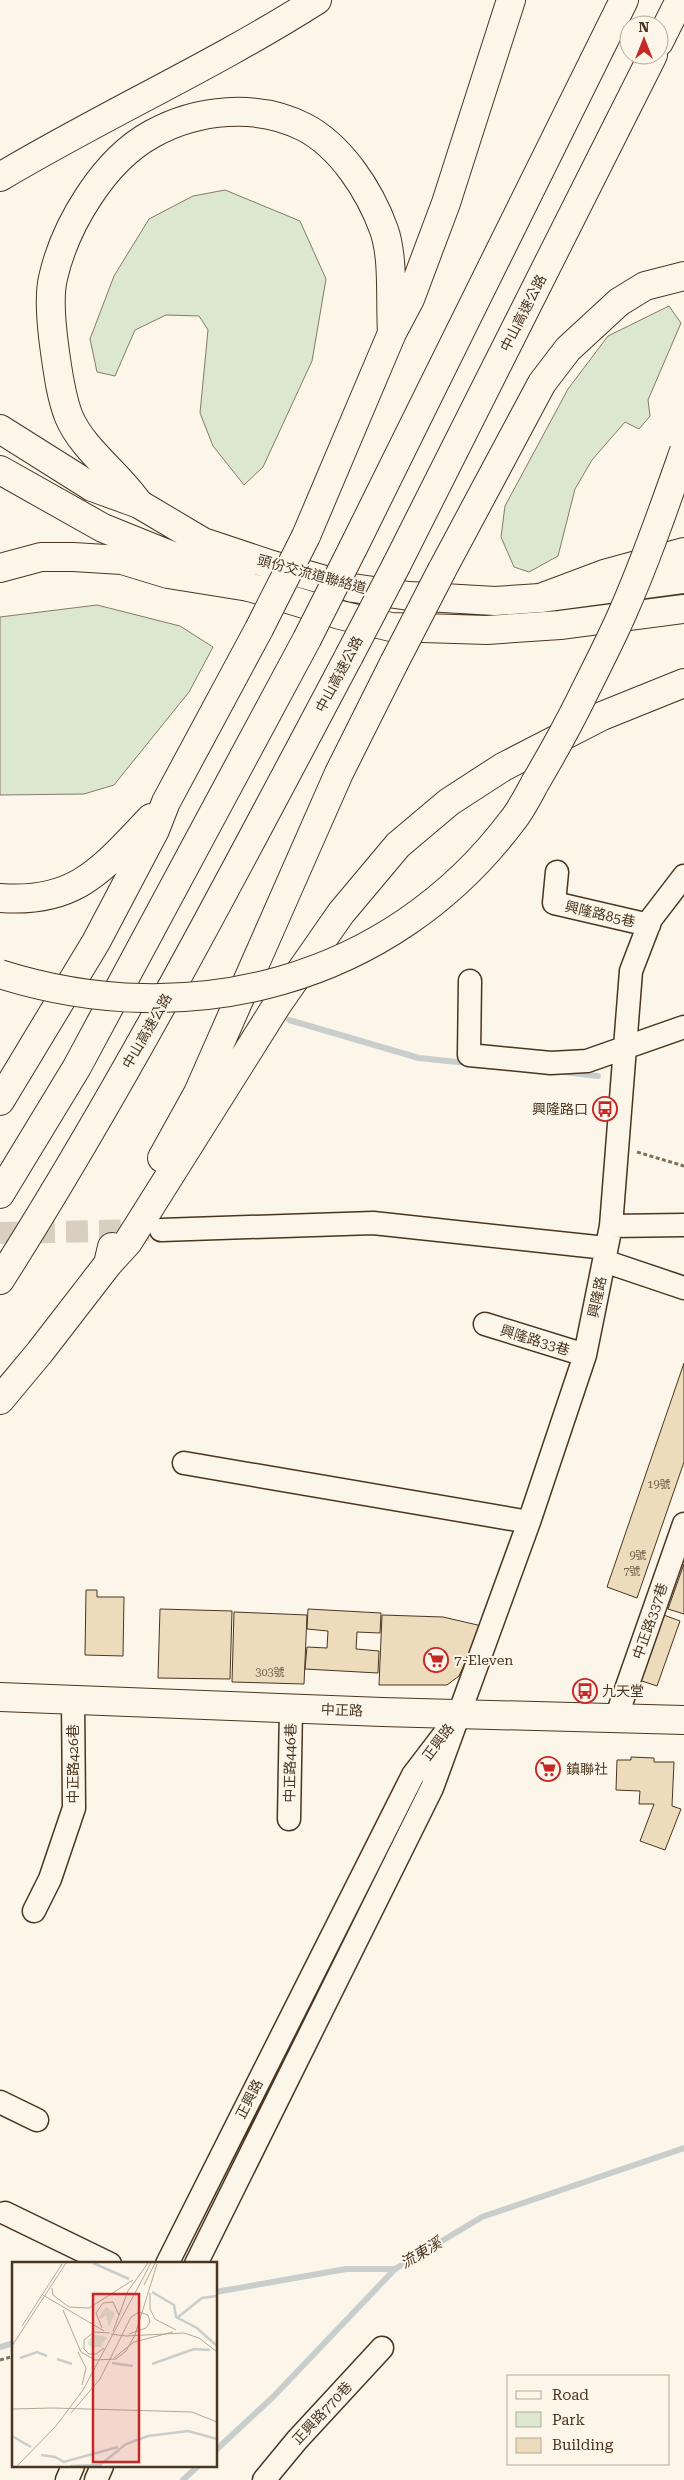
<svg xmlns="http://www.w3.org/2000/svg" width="684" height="2480" viewBox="0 0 684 2480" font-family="'Roboto Serif','Noto Sans TC',serif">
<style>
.green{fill:#dce7d0;stroke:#887966}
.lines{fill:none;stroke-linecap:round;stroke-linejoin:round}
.stream{stroke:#c9cecd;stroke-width:6}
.building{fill:#ecdcbc;stroke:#4a3520}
.minor-tunnel{stroke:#d8cfc1;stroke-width:22;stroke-dasharray:22 11;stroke-linecap:butt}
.minor-casing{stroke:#4a3520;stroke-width:25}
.major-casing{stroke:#4a3520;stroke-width:30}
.highway-casing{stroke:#4a3520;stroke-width:30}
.path{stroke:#7f6f5c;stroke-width:3;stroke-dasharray:4 2.5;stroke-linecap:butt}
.minor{stroke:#fbf6e9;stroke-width:22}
.major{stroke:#fbf6e9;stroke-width:28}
.highway{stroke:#fbf6e9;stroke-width:28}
.highway-bridge-casing{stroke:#4a3520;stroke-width:30;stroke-linecap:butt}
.highway-bridge{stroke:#fbf6e9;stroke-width:28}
.labels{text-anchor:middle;stroke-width:4;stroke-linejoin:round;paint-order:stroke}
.number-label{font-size:11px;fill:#725f47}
.street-label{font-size:14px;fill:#4a3520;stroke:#fbf6e9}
.poi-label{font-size:14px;fill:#4a3520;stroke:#fbf6e9;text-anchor:start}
.water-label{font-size:15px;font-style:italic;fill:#4a3520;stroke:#fbf6e9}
.inset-river{fill:none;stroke:#c9cecd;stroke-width:2.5}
.inset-road{fill:none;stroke:#b4a999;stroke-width:1}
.view{fill:#c62828;fill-opacity:0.15;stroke:#c62828;stroke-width:2.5}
.inset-edge{fill:none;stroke:#4a3520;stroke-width:2.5}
</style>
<rect width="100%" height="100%" fill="#fbf6e9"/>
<!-- green -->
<path class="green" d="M225 190 300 221 326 279 312 361 263 467 244 485 213 446 200 413 208 330 199 316 166 315 135 330 115 376 97 372 90 339 114 276 149 219 193 196Z
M669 306 681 323 648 400 650 416 639 429 625 422 592 460 575 489 558 556 529 572 514 567 501 537 505 506 568 389 608 336Z
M97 605 180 626 213 647 189 692 114 785 84 794 0 795V617Z"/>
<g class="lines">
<!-- stream -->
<path class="stream" d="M289 1020 419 1058 467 1063
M564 1072 598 1076
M216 2292 346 2269H395
M0 2347 14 2343
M216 2450 274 2396 395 2269 482 2217 684 2148
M183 2480 198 2466"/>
</g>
<!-- building -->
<path class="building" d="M684 1363V1462L637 1598 607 1587Z
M684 1564V1614L668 1609Z
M86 1590H97V1597H124L123 1656 85 1655Z
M160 1609 232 1611 230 1679 158 1678Z
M308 1609 381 1613 380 1633 357 1632 356 1649 379 1651 378 1673 305 1669 307 1647 327 1648 328 1631 307 1629Z
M234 1612 307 1615 304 1684 232 1682Z
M661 1614 680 1621 657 1686 639 1680Z
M382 1615 443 1617 482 1626 459 1676 447 1685H379Z
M631 1757 654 1758V1762H674L672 1806 681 1809 665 1850 640 1841 654 1804H639L640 1791 616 1790 617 1760H631Z"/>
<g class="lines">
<!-- minor-tunnel -->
<path class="minor-tunnel" d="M0 1233 149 1230"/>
<defs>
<path id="minor" d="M557 872 554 903 649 925
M470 981 469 1055 551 1063 587 1061 684 1027
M611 1226 684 1225
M161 1230 373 1223 606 1248
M604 1261 684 1288
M485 1324 585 1355
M184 1463 529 1522
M616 1718 684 1524
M289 1819 291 1708
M34 1911 50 1879 74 1808 73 1699
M0 2102 37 2120
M5 2213 110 2264
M167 2264 413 1775 445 1733
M196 2264 432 1788 529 1522 585 1355 611 1226 631 971 651 919 684 876
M67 2480 73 2466
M96 2480 102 2466
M264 2480 297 2440 382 2348"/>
<path id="major" d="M0 429 92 487 139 504 203 542 272 565 353 588 409 596 495 601 540 598 684 579
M0 470 103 528 249 587 340 615 391 627 487 630 560 625 684 609
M0 1697 382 1712 684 1720"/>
<path id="highway" d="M659 42 680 0
M0 177C104 115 215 65 317 0
M139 504C119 474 83 450 69 417 61 397 58 373 55 352 52 331 48 299 53 278 65 225 104 160 152 134 197 109 257 103 304 127 341 146 370 191 384 230 394 258 390 302 392 333
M306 536 392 333 410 299 446 203 511 0
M353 548 624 0
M397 564 653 55
M0 568 41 557H73L122 560 168 574 249 587
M442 570 542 383 568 349 619 302 645 286 684 276
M540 598 604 574 684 552
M0 898C77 904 103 868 151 818
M0 1101 96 942 155 830 166 802 259 629
M162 1158 198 1093 339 773 394 663
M0 1194 77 1067 307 639
M108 1264 128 1242 277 1005 341 913 398 845 449 802 503 767 602 716 684 683
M0 1280C128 1078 237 867 349 656
M0 1400 40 1352 108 1264 112 1247"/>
</defs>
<!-- minor casing -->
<use href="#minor" class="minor-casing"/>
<!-- major casing -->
<use href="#major" class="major-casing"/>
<!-- highway casing -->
<use href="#highway" class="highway-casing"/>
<!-- path -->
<path class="path" d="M637 1152 684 1166
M0 2360 14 2356"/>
<!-- minor -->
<use href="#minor" class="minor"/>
<!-- major -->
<use href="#major" class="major"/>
<!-- highway -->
<use href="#highway" class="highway"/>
<defs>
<path id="highway-bridge" d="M259 629 306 536
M307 639 353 548
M349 656 397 564
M394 663 442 570
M0 974C189 1034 391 982 512 821 521 810 528 796 535 783 551 756 566 729 580 701 594 672 610 642 623 612 646 560 665 505 684 451"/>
</defs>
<!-- highway-bridge casing -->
<use href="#highway-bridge" class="highway-bridge-casing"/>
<!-- highway-bridge -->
<use href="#highway-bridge" class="highway-bridge"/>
</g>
<!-- icons -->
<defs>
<symbol id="bus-ring" viewBox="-11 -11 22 22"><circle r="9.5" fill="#fbf6e9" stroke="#c62828" stroke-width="1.5"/><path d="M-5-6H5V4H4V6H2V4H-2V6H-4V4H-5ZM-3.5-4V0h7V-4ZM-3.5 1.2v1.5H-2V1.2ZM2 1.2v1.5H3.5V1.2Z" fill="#c62828"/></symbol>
<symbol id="supermarket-ring" viewBox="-11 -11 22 22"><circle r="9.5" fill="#fbf6e9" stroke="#c62828" stroke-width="1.5"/><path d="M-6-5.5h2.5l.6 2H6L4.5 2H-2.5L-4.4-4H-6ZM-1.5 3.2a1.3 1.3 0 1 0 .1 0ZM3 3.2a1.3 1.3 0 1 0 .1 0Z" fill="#c62828"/></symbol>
</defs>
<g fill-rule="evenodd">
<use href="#bus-ring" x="591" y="1095" width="28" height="28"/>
<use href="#supermarket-ring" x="422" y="1646" width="28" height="28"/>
<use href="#bus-ring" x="571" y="1677" width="28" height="28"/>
<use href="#supermarket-ring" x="534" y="1755" width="28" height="28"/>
</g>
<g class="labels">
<!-- number labels -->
<g class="number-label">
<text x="659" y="1488">19號</text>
<text x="638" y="1559">9號</text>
<text x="632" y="1575">7號</text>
<text x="270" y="1676">303號</text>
</g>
<!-- street labels -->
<g class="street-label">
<text transform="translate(523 313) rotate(-63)" y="5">中山高速公路</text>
<text transform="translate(312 574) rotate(15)" y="5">頭份交流道聯絡道</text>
<text transform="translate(339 674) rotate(-62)" y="5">中山高速公路</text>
<text transform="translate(600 914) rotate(13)" y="5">興隆路85巷</text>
<text transform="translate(147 1031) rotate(-60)" y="5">中山高速公路</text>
<text transform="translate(597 1297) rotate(-78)" y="5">興隆路</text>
<text transform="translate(535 1340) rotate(17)" y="5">興隆路33巷</text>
<text transform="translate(650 1621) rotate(-71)" y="5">中正路337巷</text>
<text transform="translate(342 1710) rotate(2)" y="5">中正路</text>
<text transform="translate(438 1742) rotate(-53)" y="5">正興路</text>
<text transform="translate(290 1763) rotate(-89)" y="5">中正路446巷</text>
<text transform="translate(73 1764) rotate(-90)" y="5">中正路426巷</text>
<text transform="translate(249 2099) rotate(-63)" y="5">正興路</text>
<text transform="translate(322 2413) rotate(-47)" y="5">正興路770巷</text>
</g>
<!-- poi labels -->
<g class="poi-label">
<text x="588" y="1114" text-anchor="end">興隆路口</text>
<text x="454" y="1665">7-Eleven</text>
<text x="602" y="1696">九天堂</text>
<text x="566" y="1774">鎮聯社</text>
</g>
<!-- water labels -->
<g class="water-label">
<text transform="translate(421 2253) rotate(-31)" y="5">流東溪</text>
</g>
</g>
<!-- overview -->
<g transform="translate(12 2262)">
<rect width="205" height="205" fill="#fbf6e9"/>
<path d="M94 45 103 51 97 65 94 53 89 57 87 55ZM81 73H87L95 75 89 85H79L75 81Z" fill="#dce7d0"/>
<path class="inset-river" d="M81 1 117 17M140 30 162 43 164 55 185 66 205 84M165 56 190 36 205 34M8 96 25 90 35 94M45 97 60 102M100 101 121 104M140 102 182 87 198 88M0 174 19 185M29 193 43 195 52 200 106 185M58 204 88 203 114 182 136 174 176 169 205 177"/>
<path class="inset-road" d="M132 23 143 1M40 26 41 33 57 45M138 31V47L143 57 164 68M31 33 92 69M57 45 77 46 121 18M51 48 69 90 83 98 104 97 114 89 123 73 145 2M10 64 50 2M90 66 84 51 91 41 101 40 107 53M101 69 116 29 136 1M99 72 114 74 172 71 187 76 205 90M0 84 54 1M92 86 84 92H77L72 87V78L82 70 98 71M66 90 74 106 70 123M102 96 122 80 161 70M0 147 41 146 180 150 205 160M59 151 88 117 119 55 127 50 136 53 138 60 134 66 117 72M5 204 44 164 71 128 139 1"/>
<path class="view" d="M81 32H127V200H81Z"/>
<rect width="205" height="205" class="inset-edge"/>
</g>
<!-- legend -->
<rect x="507" y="2375" width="162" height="90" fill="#fbf6e9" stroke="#b4a999"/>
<rect x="516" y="2391" width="25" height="8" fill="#fbf6e9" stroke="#b4a999"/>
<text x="552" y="2400" font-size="15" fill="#4a3520">Road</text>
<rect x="516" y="2412" width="25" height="15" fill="#dce7d0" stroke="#b4a999"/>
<text x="552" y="2425" font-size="15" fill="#4a3520">Park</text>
<rect x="516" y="2438" width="25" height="15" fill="#ecdcbc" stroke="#b4a999"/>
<text x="552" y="2450" font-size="15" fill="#4a3520">Building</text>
<!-- north arrow -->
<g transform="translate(644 40)"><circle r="24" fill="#fbf6e9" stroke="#b4a999"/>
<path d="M0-4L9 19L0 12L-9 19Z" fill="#c62828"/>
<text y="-8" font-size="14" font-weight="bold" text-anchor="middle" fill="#4a3520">N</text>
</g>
</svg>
